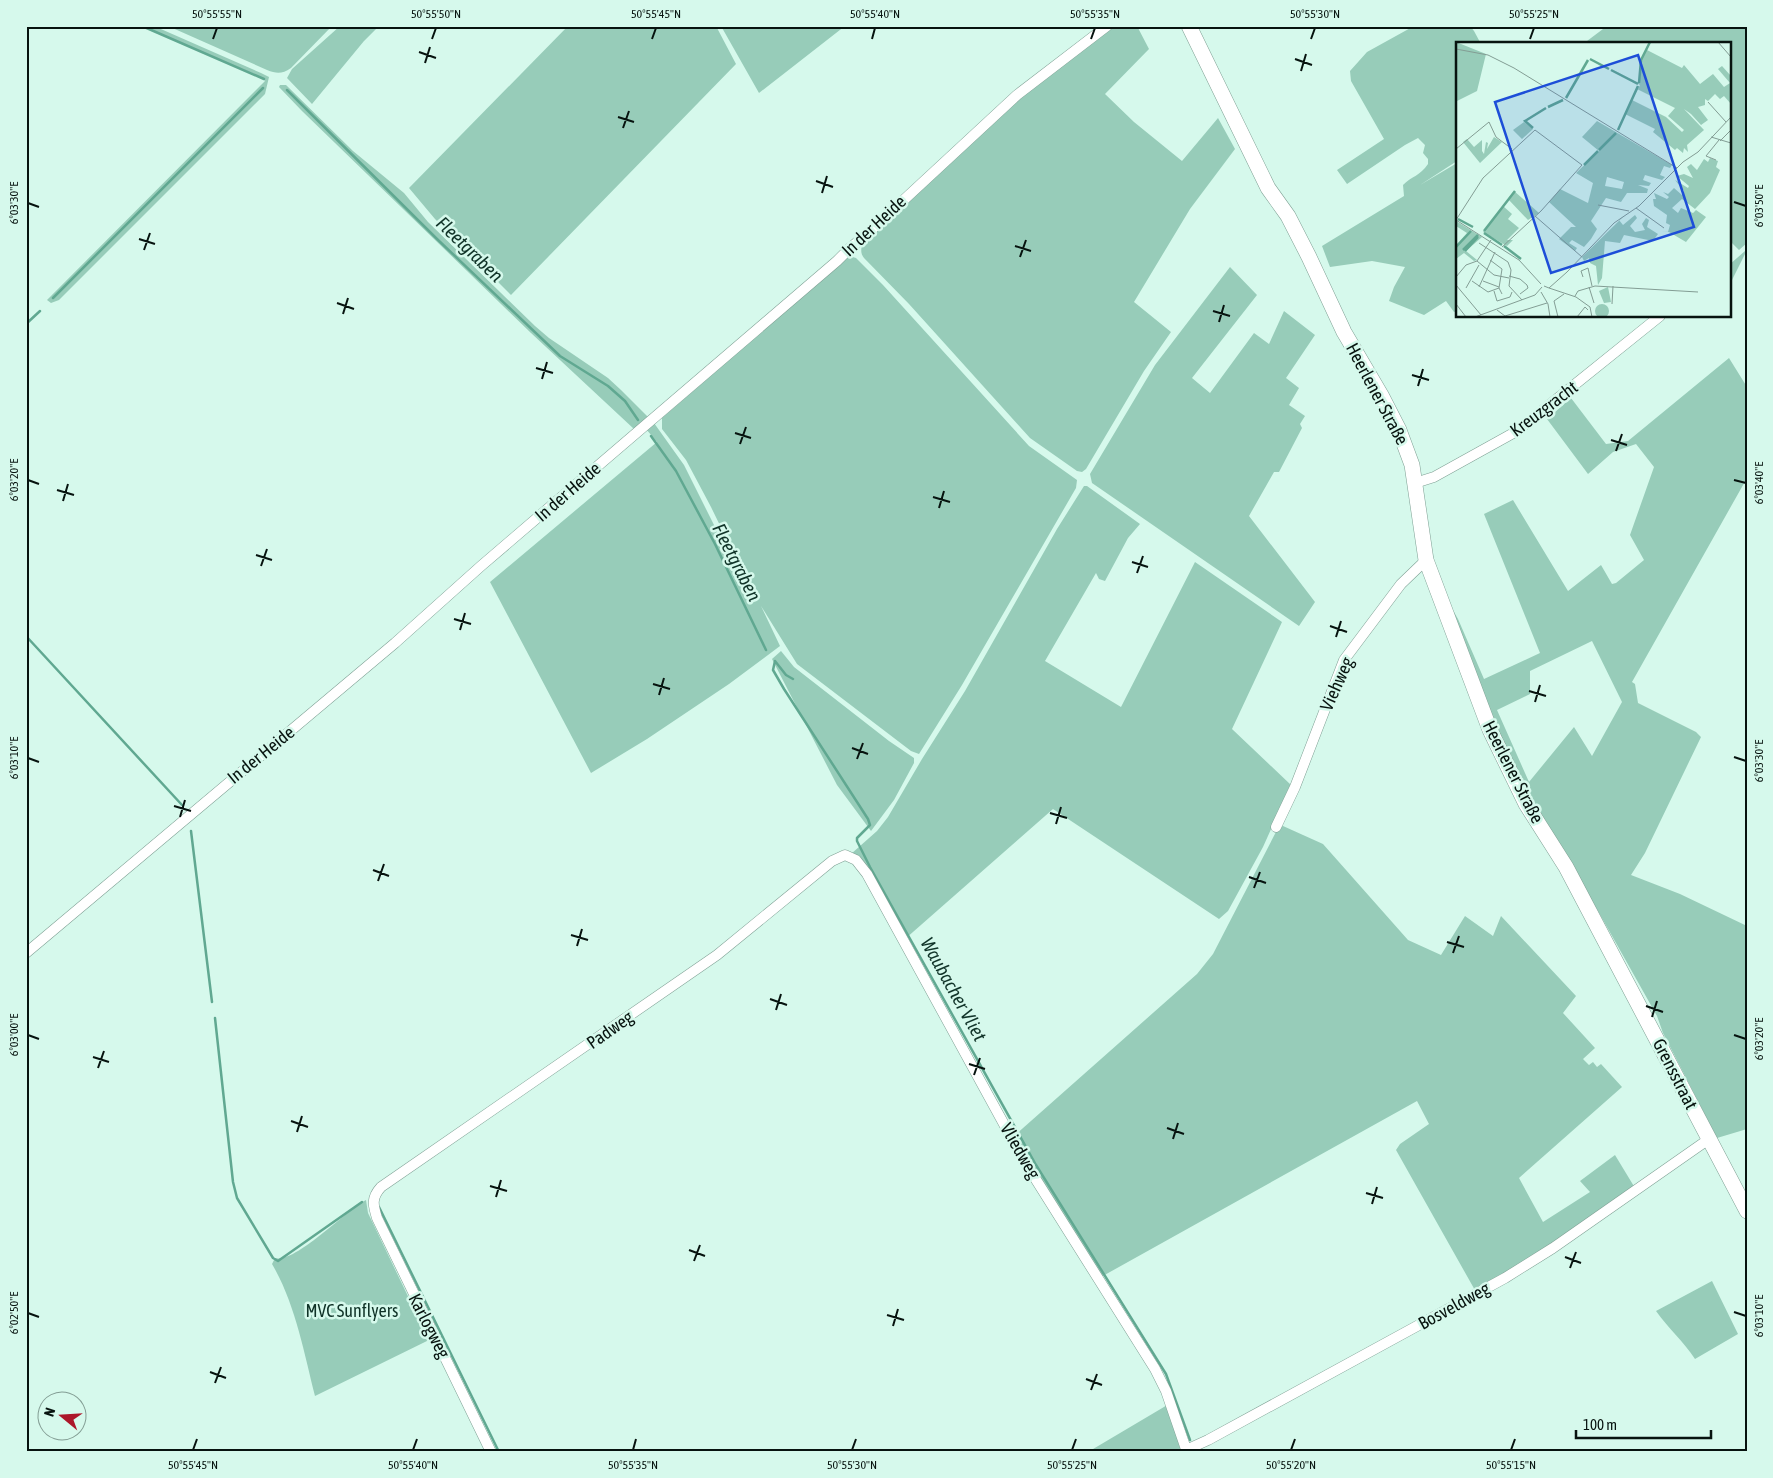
<svg xmlns="http://www.w3.org/2000/svg" width="1773" height="1478" viewBox="0 0 1773 1478" font-family="'Asap Condensed',sans-serif">
<style>
.green{fill:#97ccb9;fill-rule:evenodd}
.lines{fill:none;stroke-linecap:round;stroke-linejoin:round}
.stream{stroke:#60a891;stroke-width:2.5}
.street-casing{stroke:#7fa094;stroke-width:11}
.secondary-casing{stroke:#7fa094;stroke-width:16}
.street{stroke:#fff;stroke-width:10}
.secondary{stroke:#fff;stroke-width:15}
.ticks{fill:none;stroke:#07130f;stroke-width:2}
.labels{text-anchor:middle;stroke-width:5;stroke-linejoin:round;paint-order:stroke}
.street-label{font-size:18px;fill:#07130f;stroke:#d6f9ec}
.park-label{font-size:18px;fill:#0f3227;stroke:#d6f9ec}
.water-label{font-size:19px;font-style:italic;fill:#113429;stroke:#d6f9ec}
.inset-river{fill:none;stroke:#60a891;stroke-width:2.5}
.inset-road{fill:none;stroke:#839d94;stroke-width:1}
.view{fill:#1d4ed8;fill-opacity:0.15;stroke:#1d4ed8;stroke-width:2.5}
.inset-edge{fill:none;stroke:#07130f;stroke-width:2.5}
.neatline{fill:none;stroke:#07130f;stroke-width:2}
.ticks-label{font-size:12px;text-anchor:middle;fill:#07130f}
</style>
<rect width="100%" height="100%" fill="#d6f9ec"/>
<!-- green -->
<path class="green" d="M142 26H154L261 73 269 77 265 94 59 300 51 303 47 300 265 81 261 77Z
M168 26H332L291 68C282 74 277 74 267 70Z
M340 26H379L364 41 312 104 287 78 292 69Z
M568 26H716L736 64 511 295 435 219 409 188Z
M721 26H845L759 93Z
M1112 26H1137L1149 49 1105 94 1134 122 1182 161 1218 118 1235 149 1190 209 1134 302 1171 332 1144 371 1086 469 1082 472 1077 471 1030 438 909 304 864 258C860 253 861 248 863 242L1044 77Z
M1414 26H1470L1474 31 1481 44H1457V161L1420 185 1457 163V311L1454 312 1446 301 1424 315 1389 301 1394 287 1405 267 1372 261 1330 267 1322 246 1404 196 1403 185C1412 176 1420 176 1428 164V159L1423 153 1425 145 1418 138 1405 145 1347 184 1337 170 1384 139 1351 81 1350 71 1367 52Z
M1607 26H1747V243L1739 250 1729 240V44H1583Z
M280 85H286L353 151 404 193 428 222 535 326 549 338 608 378 621 390 649 418 634 429 531 333 302 111 279 87Z
M1745 251V254L1731 282 1729 290V265Z
M849 256 856 258 883 285 1029 446 1077 480 1076 488 962 685 919 754 911 751 797 664 761 606 780 646 729 684 647 739 591 773 490 582 657 442 646 429 654 423 684 465 726 549 750 587 711 507 686 460 662 429V418Z
M1230 267 1257 295 1192 378 1210 393 1254 333 1269 344 1284 311 1315 335 1286 378 1299 388 1289 405 1305 416 1300 424 1302 428 1279 472H1274L1249 516 1315 602 1299 626 1121 503 1092 483 1090 474 1155 365Z
M1729 358 1747 387V478L1632 682 1635 684 1638 703 1696 732 1701 737 1645 853 1631 875 1680 894 1747 926V1129L1717 1138 1663 1033 1657 1016 1598 911 1514 770 1451 612H1454L1458 619 1484 679 1540 653 1484 514 1513 500 1568 591 1601 565 1612 584 1616 583 1644 560 1630 535 1654 467 1636 444 1613 452 1588 474 1547 419 1571 398 1606 444 1628 441ZM1592 641 1622 702 1592 756 1574 727 1529 782 1497 710 1530 694V671Z
M1084 486H1087L1140 524 1128 538 1105 581 1099 579 1096 573 1045 661 1121 707 1195 562 1282 622 1232 729 1291 785 1263 847 1228 911 1219 919 1053 809 905 939 851 854 877 831 888 817 922 759 965 691 1057 529Z
M781 651 794 667 889 741 914 758V763L894 800 871 831 837 785 772 659Z
M1283 826 1323 844 1408 940 1441 955 1465 916 1493 936 1501 916 1576 996 1563 1013 1595 1048 1583 1059 1589 1065 1593 1062 1597 1067 1601 1064 1622 1087 1519 1178 1543 1222 1590 1192 1580 1181 1615 1155 1635 1188 1598 1214 1476 1292 1396 1150 1400 1144 1429 1124 1417 1101 1101 1277 1014 1136 1197 974 1213 954 1278 828Z
M366 1200 368 1213 429 1340 315 1396C304 1352 295 1303 272 1264L275 1258C295 1264 346 1210 366 1200Z
M1712 1281 1738 1334 1695 1359C1684 1342 1668 1328 1656 1311Z
M1169 1404 1184 1452H1088Z"/>
<g class="lines">
<!-- stream -->
<path class="stream" d="M142 26 264 79
M287 90 437 239 560 356 608 386 625 401 638 420
M53 298 263 88
M26 324 40 311
M651 436 676 471 715 544 766 650
M26 636 182 805
M775 661 773 670 784 689 868 819 870 825 857 838V841L870 867 1036 1165 1166 1374 1190 1440
M775 661 786 675 793 679
M191 831 212 1002
M215 1018 233 1182 237 1198 273 1258 278 1261 362 1202
M379 1207 499 1452"/>
<defs>
<path id="street" d="M1415 483 1434 477 1517 431 1660 316
M1276 827 1295 787 1344 660 1401 584 1426 560
M26 953 395 643 481 566 837 261 850 248 867 234 1017 95 1107 26
M1186 1450 1208 1440 1505 1278 1553 1248 1709 1139
M491 1452 377 1218C373 1205 371 1198 381 1187L717 955 832 861 845 855 856 860 867 874 1023 1159 1155 1369 1166 1391 1187 1452"/>
<path id="secondary" d="M1189 26 1268 188 1288 216 1309 257 1344 332 1381 395 1399 430 1412 465 1426 560 1490 730 1526 804 1566 867 1747 1211"/>
</defs>
<!-- street casing -->
<use href="#street" class="street-casing"/>
<!-- secondary casing -->
<use href="#secondary" class="secondary-casing"/>
<!-- street -->
<use href="#street" class="street"/>
<!-- secondary -->
<use href="#secondary" class="secondary"/>
</g>
<!-- ticks -->
<path class="ticks" d="M213 39 217 28M432 39 436 28M652 39 656 28M872 39 875 28M1091 39 1095 28M1311 39 1315 28M1530 39 1534 28M419 52 436 58M1295 59 1312 65M425 63 430 47M1301 71 1306 54M618 117 634 122M623 128 629 111M816 181 833 187M822 193 827 176M1734 202 1746 206M28 203 39 207M139 239 155 244M1015 246 1031 251M144 250 150 233M1020 257 1026 240M337 303 354 309M1213 311 1230 316M343 314 348 298M1219 322 1224 305M536 368 553 373M1412 375 1429 380M542 379 547 362M1418 386 1423 369M735 433 751 438M1611 440 1627 445M740 444 746 427M1616 451 1622 434M28 480 39 484M1734 480 1746 483M57 490 74 495M933 497 950 502M63 501 68 484M939 508 944 491M256 555 272 560M1132 562 1148 567M261 566 267 549M1137 573 1143 556M454 619 471 624M1330 626 1347 632M460 630 465 613M1336 637 1341 621M653 684 670 689M1529 691 1546 696M659 695 664 678M1535 702 1540 685M852 748 868 754M1734 757 1746 761M28 758 39 762M857 759 863 743M174 806 191 811M1050 813 1067 818M180 817 185 800M1056 824 1061 807M373 870 389 876M1249 877 1266 883M378 881 384 864M1254 888 1260 872M571 935 588 940M1447 942 1464 947M577 946 582 929M1453 953 1459 936M770 999 787 1005M1646 1006 1663 1012M776 1010 781 994M1652 1017 1657 1001M28 1035 39 1039M1734 1035 1746 1039M93 1057 109 1062M969 1064 985 1069M98 1068 104 1051M974 1075 980 1058M291 1121 308 1127M1167 1128 1184 1134M297 1132 302 1116M1173 1139 1178 1123M490 1186 507 1191M1366 1193 1383 1198M496 1197 501 1180M1372 1204 1377 1187M689 1250 705 1256M1565 1257 1581 1263M694 1261 700 1245M1570 1268 1576 1252M1734 1312 1746 1316M28 1313 39 1317M887 1315 904 1320M893 1326 898 1309M210 1372 226 1378M1086 1379 1102 1385M215 1383 221 1367M1091 1390 1097 1374M193 1450 197 1439M413 1450 417 1439M633 1450 636 1439M852 1450 856 1439M1072 1450 1076 1439M1291 1450 1295 1439M1511 1450 1515 1439"/>
<g class="labels">
<!-- street labels -->
<g class="street-label">
<text transform="translate(874 226) rotate(-43)" y="6">In der Heide</text>
<text transform="translate(1377 394) rotate(62)" y="6">Heerlener Straße</text>
<text transform="translate(1544 409) rotate(-37)" y="6">Kreuzgracht</text>
<text transform="translate(568 492) rotate(-41)" y="6">In der Heide</text>
<text transform="translate(1337 684) rotate(-66)" y="6">Viehweg</text>
<text transform="translate(261 755) rotate(-39)" y="6">In der Heide</text>
<text transform="translate(1513 772) rotate(63)" y="6">Heerlener Straße</text>
<text transform="translate(610 1030) rotate(-35)" y="6">Padweg</text>
<text transform="translate(1675 1074) rotate(63)" y="6">Grensstraat</text>
<text transform="translate(1020 1151) rotate(60)" y="6">Vliedweg</text>
<text transform="translate(1454 1306) rotate(-29)" y="6">Bosveldweg</text>
<text transform="translate(429 1326) rotate(63)" y="6">Karlogweg</text>
</g>
<!-- park labels -->
<g class="park-label">
<text x="352" y="1317">MVC Sunflyers</text>
</g>
<!-- water labels -->
<g class="water-label">
<text transform="translate(470 249) rotate(44)" y="7">Fleetgraben</text>
<text transform="translate(737 562) rotate(63)" y="7">Fleetgraben</text>
<text transform="translate(954 989) rotate(61)" y="7">Waubacher Vliet</text>
</g>
</g>
<!-- overview -->
<g transform="translate(1456 42)">
<rect width="275" height="275" fill="#d6f9ec"/>
<path d="M0 0 30 12 21 49 1 59ZM194 0 191 8 226 26 228 23 244 42 257 32 268 45 274 41 262 27 266 24 275 34V62L268 54 264 57 259 52 252 59 249 57V63L242 65 252 78 245 83 235 72 228 67 248 88 231 103 232 110 228 106 227 111 221 106 219 108 197 90 199 87 169 72 161 88 184 43 155 27 183 41 185 17ZM181 47 219 66 212 74 228 88 226 90 210 75 176 58ZM141 79 216 123 214 126 208 124 204 133 209 135 206 138 189 133 187 138 195 141 193 144 182 143 192 147 191 151H171L165 160 150 156 135 179 141 187 135 197 128 205 116 198 113 201 121 206 119 209 103 197 115 185H120L93 160 104 147 132 161 137 141 120 131 143 109 126 95ZM151 135 168 140 166 147 149 144ZM68 80 77 87 66 97 57 88ZM38 95 46 100 24 121 7 100 11 97 18 105 26 98V109L28 112 30 100 32 101 31 107ZM254 116 262 119 260 125 264 128 254 151 239 167 226 157 216 166 222 171 225 166 237 171 240 168 250 175 230 200 213 190 205 189 212 190 214 183 210 181 211 173 198 164 197 157H200L198 151 211 157 213 155 207 150 212 152 218 146 226 153 228 149 219 138 232 146 233 144 221 134 228 132 237 136 231 125 235 122 241 128 248 117 252 120ZM58 149 83 171 72 178 52 157ZM47 164 56 172 52 177 63 186 51 198H57L51 204 27 190ZM169 173 163 178 167 183 179 173 181 176 174 184 179 190 189 188 186 182 190 176 193 178 191 185 202 192 197 199 168 193 164 201 149 199 146 236 142 243 140 224 134 221 133 216 128 219 126 215ZM0 179 26 195 10 209 21 218 18 219 8 211 0 217V203L11 191 0 184ZM152 245 155 260 148 261 143 249ZM139 269a7 7 0 1 1 14 0a7 7 0 1 1-14 0Z" fill="#97ccb9" fill-rule="evenodd"/>
<path class="inset-river" d="M134 17 153 27M155 28 182 42M183 41 185 18 194 0M110 56 132 18M92 65 107 58M77 86 69 79 90 66M162 88 182 44M143 108 160 91M128 123 142 109M2 177 17 185M28 189 59 149M28 191 46 203M48 204 65 217M0 205 15 189M7 208 22 193M9 209 22 195"/>
<path class="inset-road" d="M262 0 275 15M0 7 32 13 58 26 221 126M252 60 270 80M255 95 275 101M264 99 275 88M0 107 33 80 40 95 56 107M260 118 250 114 263 98M142 163 173 169M180 166 208 186M79 174 126 215M0 178 27 136 79 88 126 123 85 169 46 205M0 178 63 218 85 242M23 201 52 220 55 228 53 244 66 258M34 218 46 227 43 246 46 252M21 219 38 233 53 236M53 234 64 237 71 243 72 246 64 252M0 235 10 223 21 219 35 198M127 235 125 229 132 226 136 244M16 239 32 250 43 246M27 239 43 245M0 243 25 273M88 244 93 246 111 230 158 181 183 164 227 120 242 110 275 75M23 245 39 210M133 245 138 261M10 246 23 223M93 246 120 255 134 265 136 275M38 249 41 259 54 255 56 250M85 250 92 262 94 275M119 254 122 249 139 244 242 250M0 262 10 275M156 262 157 244M41 268 49 274 91 261M19 275 79 253 86 245M102 275 98 259 108 252M121 275 129 265 132 268"/>
<path class="view" d="M182 13 238 185 95 231 39 60Z"/>
<rect width="275" height="275" class="inset-edge"/>
</g>
<!-- border -->
<rect width="1773" height="1478" fill="none" stroke="#d6f9ec" stroke-width="55"/>
<!-- north arrow -->
<g transform="translate(62 1416) rotate(288)"><circle r="24" fill="#d6f9ec" stroke="#839d94"/>
<path d="M0-4L9 19L0 12L-9 19Z" fill="#ac172a"/>
<text y="-8" font-size="14" font-weight="bold" text-anchor="middle" fill="#07130f">N</text>
</g>
<!-- scale -->
<path d="M1576 1430v8h135v-8" fill="none" stroke="#07130f" stroke-width="2.5"/>
<text x="1583" y="1430" font-size="15" fill="#07130f" stroke="#d6f9ec" stroke-width="4" paint-order="stroke">100 m</text>
<rect x="28" y="28" width="1718" height="1422" class="neatline"/>
<g class="ticks-label">
<text x="217" y="18">50°55'55"N</text>
<text x="436" y="18">50°55'50"N</text>
<text x="656" y="18">50°55'45"N</text>
<text x="875" y="18">50°55'40"N</text>
<text x="1095" y="18">50°55'35"N</text>
<text x="1315" y="18">50°55'30"N</text>
<text x="1534" y="18">50°55'25"N</text>
<text transform="translate(14 203) rotate(-90)" y="4">6°03'30"E</text>
<text transform="translate(1759 206) rotate(-90)" y="4">6°03'50"E</text>
<text transform="translate(14 480) rotate(-90)" y="4">6°03'20"E</text>
<text transform="translate(1759 483) rotate(-90)" y="4">6°03'40"E</text>
<text transform="translate(14 758) rotate(-90)" y="4">6°03'10"E</text>
<text transform="translate(1759 761) rotate(-90)" y="4">6°03'30"E</text>
<text transform="translate(14 1035) rotate(-90)" y="4">6°03'00"E</text>
<text transform="translate(1759 1039) rotate(-90)" y="4">6°03'20"E</text>
<text transform="translate(14 1313) rotate(-90)" y="4">6°02'50"E</text>
<text transform="translate(1759 1316) rotate(-90)" y="4">6°03'10"E</text>
<text x="193" y="1469">50°55'45"N</text>
<text x="413" y="1469">50°55'40"N</text>
<text x="633" y="1469">50°55'35"N</text>
<text x="852" y="1469">50°55'30"N</text>
<text x="1072" y="1469">50°55'25"N</text>
<text x="1291" y="1469">50°55'20"N</text>
<text x="1511" y="1469">50°55'15"N</text>
</g>
</svg>
